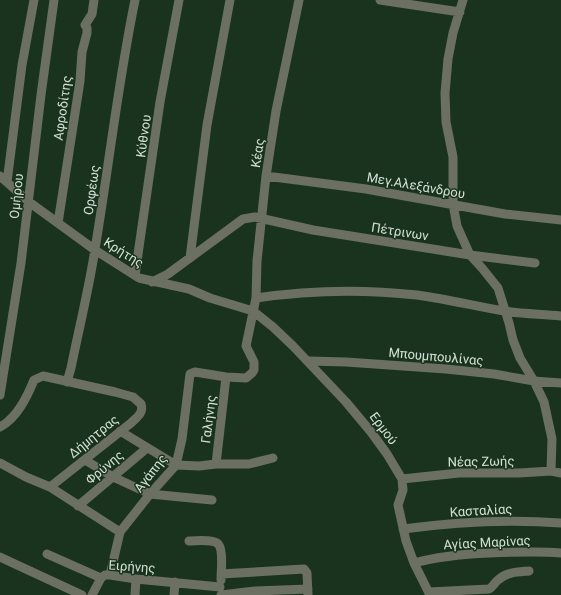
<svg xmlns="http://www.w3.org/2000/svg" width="561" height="595" viewBox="0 0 561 595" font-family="Roboto,sans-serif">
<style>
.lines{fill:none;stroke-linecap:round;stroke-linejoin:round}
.minor{stroke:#6c7062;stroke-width:9}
.labels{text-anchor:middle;stroke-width:3;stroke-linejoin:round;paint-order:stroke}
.street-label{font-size:13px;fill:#d2e1d4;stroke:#1a331f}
</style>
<rect width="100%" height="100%" fill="#1a331f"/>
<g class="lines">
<!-- minor -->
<path class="minor" d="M380 0 460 12
M463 0 453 33 448 59 445 93 446 122 453 157V204L457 226 470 255 482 268 498 288 509 323 513 340 520 358 534 381 544 402 552 439 551 471
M0 176 29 202 95 250 139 278 189 289 210 298 253 311 273 327 293 346 346 402 371 432 387 454 402 479 403 490 398 505 406 541 414 563 430 595
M266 176 366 189 505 214 561 220
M7 182 22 65 34 0
M58 223 80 81 82 52 87 33V28L85 25 92 14 94 0
M190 258 207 125 230 0
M135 275 160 102 179 0
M152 282 168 274 243 219 255 217 313 230 470 255 535 263
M256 298C309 290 363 289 417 295 446 299 475 306 504 311 522 314 542 314 561 316
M309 361 346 362 446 369 494 374 534 381 561 383
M67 382 71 368C79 328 89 289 95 249 109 166 118 82 135 0
M0 395 21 263 41 95 54 0
M0 427C17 418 27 397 34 380L43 376 115 392 133 397 141 404C144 413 137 417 131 423L50 487
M120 431 176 465 199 466 216 464H249L273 458
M85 460 113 477 150 494 212 500
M0 463 26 477 50 487 120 532
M216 464 226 377
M402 479 459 473H519L551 471 561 473
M78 506 147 448
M403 529C456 522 508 519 561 523
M189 541C197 541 210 539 217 543 224 547 221 572 221 580
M47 554 101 578 105 575H110L136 579 220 587
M0 557 82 595
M414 563C439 556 465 554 490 553 514 552 538 551 561 553
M221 574 304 569 307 573 308 595
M110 575 120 532 150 494 176 465 182 439 190 374 195 372 226 377 246 378 252 373 254 370V362L246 346 256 298 257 261 266 176 276 111 299 0
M429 592 489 589C493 587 494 583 498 580 506 572 518 572 529 571
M92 595 101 578
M135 595 136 579
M174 595 175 582
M221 595 255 591 308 589"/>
</g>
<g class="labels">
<!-- street labels -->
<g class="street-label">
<text transform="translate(62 108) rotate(-82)" y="5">Αφροδίτης</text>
<text transform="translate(143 136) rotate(-82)" y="5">Κύθνου</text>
<text transform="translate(257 153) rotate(-81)" y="5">Κέας</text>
<text transform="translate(416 185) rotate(10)" y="5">Μεγ.Αλεξάνδρου</text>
<text transform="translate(91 190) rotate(-82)" y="5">Ορφέως</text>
<text transform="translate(16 196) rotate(-84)" y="5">Ομήρου</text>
<text transform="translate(400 231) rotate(9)" y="5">Πέτρινων</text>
<text transform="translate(124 252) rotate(32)" y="5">Κρήτης</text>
<text transform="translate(436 356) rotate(5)" y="5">Μπουμπουλίνας</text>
<text transform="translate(208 419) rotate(-83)" y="5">Γαλήνης</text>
<text transform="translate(384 428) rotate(53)" y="5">Ερμού</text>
<text transform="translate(93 436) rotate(-39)" y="5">Δήμητρας</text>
<text transform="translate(481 461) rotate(-1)" y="5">Νέας Ζωής</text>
<text transform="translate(104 467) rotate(-40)" y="5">Φρύνης</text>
<text transform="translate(150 473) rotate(-52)" y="5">Αγάπης</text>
<text transform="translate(481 510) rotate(-3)" y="5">Κασταλίας</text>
<text transform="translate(487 542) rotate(-3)" y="5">Αγίας Μαρίνας</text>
<text transform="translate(132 566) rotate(4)" y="5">Ειρήνης</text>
</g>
</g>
</svg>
